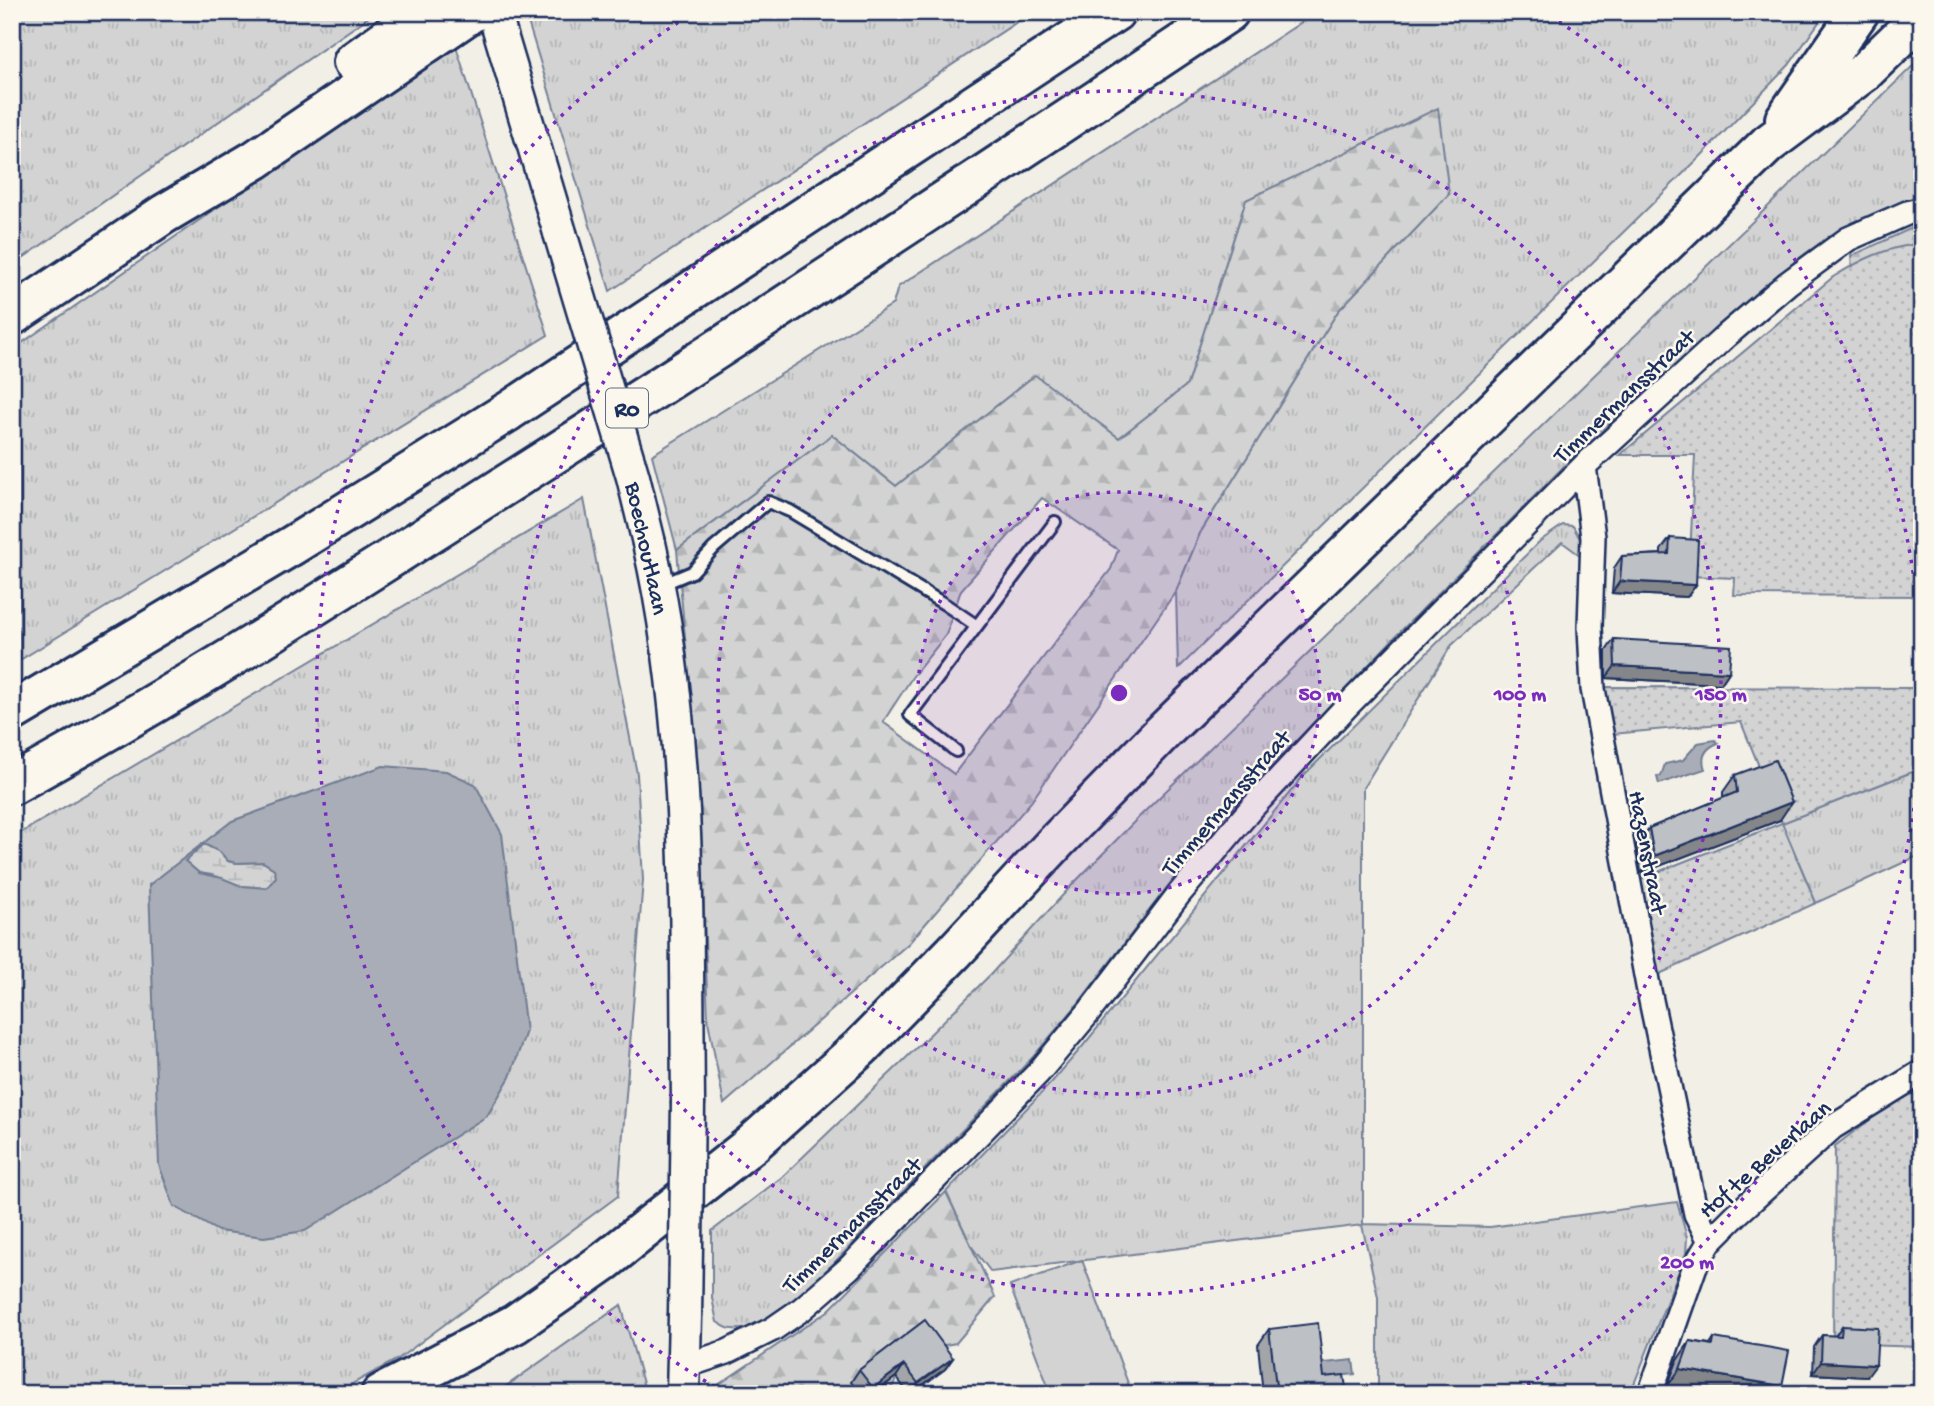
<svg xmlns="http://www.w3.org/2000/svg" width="1934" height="1406" viewBox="0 0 1934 1406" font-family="'Gochi Hand',sans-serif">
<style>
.grass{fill:url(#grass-tufts);stroke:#768198;stroke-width:2}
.forest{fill:url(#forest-firs);stroke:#768198;stroke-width:2;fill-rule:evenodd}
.wetland{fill:url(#wetland-marsh);stroke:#768198;stroke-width:2}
.park{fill:url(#park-dots);stroke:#768198;stroke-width:2}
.pitch{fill:#d2d3d2;stroke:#768198;stroke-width:2}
.water{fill:#a9adb7;stroke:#707b93;stroke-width:2;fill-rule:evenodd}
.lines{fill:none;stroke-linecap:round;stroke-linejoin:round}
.lane-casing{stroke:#1b2f5e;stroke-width:16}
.street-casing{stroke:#1b2f5e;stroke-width:28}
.secondary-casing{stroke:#1b2f5e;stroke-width:37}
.highway-casing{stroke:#1b2f5e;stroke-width:44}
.lane{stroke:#fbf7ec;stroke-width:10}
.street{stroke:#fbf7ec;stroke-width:23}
.secondary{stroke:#fbf7ec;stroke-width:32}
.highway{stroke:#fbf7ec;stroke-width:38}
.secondary-bridge-casing{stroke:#1b2f5e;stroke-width:37;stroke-linecap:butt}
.secondary-bridge{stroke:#fbf7ec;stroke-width:32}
.wall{fill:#a3a5a9;stroke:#1b2f5e;stroke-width:2}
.shaded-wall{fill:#848689;stroke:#1b2f5e;stroke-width:2}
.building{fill:#bdc0c4;stroke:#1b2f5e;stroke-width:2}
.ring{fill:none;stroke:#7b2cbf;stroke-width:3.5;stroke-dasharray:3.5 7}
.labels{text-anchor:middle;stroke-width:5;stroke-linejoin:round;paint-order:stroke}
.shield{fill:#fbf7ec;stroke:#5e6b89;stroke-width:2}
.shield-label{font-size:23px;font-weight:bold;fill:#1b2f5e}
.street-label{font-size:24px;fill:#1b2f5e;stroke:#fbf7ec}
.centre{fill:#7b2cbf;stroke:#fbf7ec;stroke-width:3.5}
.ring-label{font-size:21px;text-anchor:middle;font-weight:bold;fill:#7b2cbf;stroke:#fbf7ec;stroke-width:5;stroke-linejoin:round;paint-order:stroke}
</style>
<defs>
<pattern id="grass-tufts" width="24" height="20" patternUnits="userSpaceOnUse" patternTransform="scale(1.75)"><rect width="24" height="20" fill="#d2d3d2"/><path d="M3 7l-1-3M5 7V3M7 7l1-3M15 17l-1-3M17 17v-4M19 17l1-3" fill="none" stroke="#b4b5b7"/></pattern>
<pattern id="forest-firs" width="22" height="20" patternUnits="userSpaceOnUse" patternTransform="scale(1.75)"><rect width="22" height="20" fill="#d2d3d2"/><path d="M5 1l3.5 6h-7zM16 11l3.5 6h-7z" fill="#b4b5b7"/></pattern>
<pattern id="wetland-marsh" width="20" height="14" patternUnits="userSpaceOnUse" patternTransform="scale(1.75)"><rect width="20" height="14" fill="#d2d3d2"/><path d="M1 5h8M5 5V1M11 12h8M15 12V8" fill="none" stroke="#b4b5b7"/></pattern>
<pattern id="park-dots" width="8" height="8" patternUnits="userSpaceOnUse" patternTransform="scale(1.75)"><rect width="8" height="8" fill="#d2d3d2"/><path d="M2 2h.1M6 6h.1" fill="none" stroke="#b4b5b7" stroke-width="1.8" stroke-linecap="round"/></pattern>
</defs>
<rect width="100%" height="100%" fill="#f2efe6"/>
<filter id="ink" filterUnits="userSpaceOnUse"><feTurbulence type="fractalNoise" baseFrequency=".0143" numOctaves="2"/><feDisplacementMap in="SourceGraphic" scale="14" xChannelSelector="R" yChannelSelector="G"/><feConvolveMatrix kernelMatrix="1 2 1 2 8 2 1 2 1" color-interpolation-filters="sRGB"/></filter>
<g filter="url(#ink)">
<!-- grass -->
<path class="grass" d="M15 12H376L17 262Z
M525 12H1032L610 291Z
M1317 12H1826L1789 65 1701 156 1178 669 1176 591 1200 533 1338 311 1449 194 1246 200 1187 385 1119 438 1034 376 896 486 832 435 677 550 652 455 893 304 898 287Z
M455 43 548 335 20 660V433L16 347Z
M1922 57V198C1831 217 1769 284 1702 343 1664 376 1625 407 1590 443L1588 442 1397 635 1234 806 1174 878 1077 1005 1033 1057 833 1264C810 1286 766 1334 732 1329 727 1329 722 1325 717 1322L712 1298V1231L782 1177 901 1063 991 974 1073 884 1139 817Z
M584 499 637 774 643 880 618 1196 398 1359 334 1394H12V838Z
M1563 525 1573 526 1580 539 1581 556 1562 542 1451 646 1363 788V1224L1490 1227 1677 1202 1687 1237 1686 1253 1630 1394H1378V1297L1362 1225 991 1272 972 1247 946 1192 1051 1083 1082 1047 1304 775 1540 541Z
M1922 768V854L1816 903 1782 823Z
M621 1305 646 1394H495Z"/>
<!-- forest -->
<path class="forest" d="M1438 108 1449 194 1338 311 1200 533 1176 591 1031 802 909 943 724 1104 708 1021 700 802 677 550 832 435 896 486 1035 375 1119 438 1187 385 1246 200ZM1042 498 1118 550 1111 569 954 774 883 722 913 676 946 635 961 590Z
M1922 227V250L1852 269 1851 256 1912 228Z
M946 1192 995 1297 956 1343 923 1349 899 1374 888 1394H716L715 1387 828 1311Z"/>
<!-- wetland -->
<path class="wetland" d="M204 844 220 852 228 861 237 863 263 862 275 869 276 877 267 888 241 886 212 875 199 873 185 861Z"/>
<!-- park -->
<path class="park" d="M1922 243V596L1734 595 1735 578 1689 576 1695 455H1620L1833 277C1864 258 1885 248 1922 243Z
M1605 687 1922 688V768L1782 823 1816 903 1655 976 1640 879 1782 823 1741 722 1613 734Z
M1922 1085V1347L1833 1344 1835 1146 1888 1106Z"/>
<!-- pitch -->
<path class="pitch" d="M1082 1260 1132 1394H1051L1010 1286Z"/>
<!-- water -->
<path class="water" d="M1715 740 1718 743C1706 748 1700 756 1705 769L1659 784 1657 777 1661 776 1665 764 1683 760 1698 743Z
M383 766 446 771 475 784 502 834 526 1031 510 1077 487 1116 305 1231 264 1237 218 1231 174 1206 159 1165 149 885 232 821ZM204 844 220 852 228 861 237 863 263 862 274 869 276 877 267 888 241 886 222 878 199 873 185 861Z
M1353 1360 1355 1374 1307 1379 1306 1365Z"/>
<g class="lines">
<defs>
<path id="lane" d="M661 585 692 572 714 548 768 502 790 511 946 605 977 626
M956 751 910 715 1055 522"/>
<path id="street" d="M1584 466 1593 537 1590 627 1593 689 1648 986 1696 1214 1710 1241
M685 1366 727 1352 773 1329 802 1309 849 1268 1038 1073 1089 1012 1179 894 1250 810 1346 707 1584 466 1727 335 1788 283 1848 239 1907 213 1922 209
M1650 1394 1695 1266 1710 1241 1737 1214 1833 1127 1922 1072"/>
<path id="secondary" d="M494 12 560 233
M649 543C691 727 686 915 688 1102
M683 1394 685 1316"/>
<path id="highway" d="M353 62 423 12
M1785 119 1859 12
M12 316 164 214 255 160 472 12
M12 712 293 545 509 411 1115 12
M12 785C181 692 345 588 507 484 750 330 990 171 1229 12
M381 1394 515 1324 605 1261 752 1144 861 1047 954 952 1055 843 1162 733 1768 144 1863 73 1922 16"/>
</defs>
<!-- lane casing -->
<use href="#lane" class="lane-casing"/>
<!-- street casing -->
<use href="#street" class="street-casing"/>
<!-- secondary casing -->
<use href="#secondary" class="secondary-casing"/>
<!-- highway casing -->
<use href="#highway" class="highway-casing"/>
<!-- lane -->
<use href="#lane" class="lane"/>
<!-- street -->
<use href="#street" class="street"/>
<!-- secondary -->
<use href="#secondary" class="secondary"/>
<!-- highway -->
<use href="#highway" class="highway"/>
<defs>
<path id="secondary-bridge" d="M560 233 633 477 649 543
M685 1316 688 1102"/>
</defs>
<!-- secondary-bridge casing -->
<use href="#secondary-bridge" class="secondary-bridge-casing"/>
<!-- secondary-bridge -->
<use href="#secondary-bridge" class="secondary-bridge"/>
</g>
<!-- wall -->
<path class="wall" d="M1670 538 1696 585 1687 597 1612 593 1614 568 1622 556 1661 554V550Z
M1614 639 1729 672 1721 684 1606 678V651Z
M1735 775 1780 820 1641 873 1636 846 1649 828 1723 798V792Z
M1842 1326 1867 1377 1813 1374 1814 1347 1822 1335 1835 1336Z
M1269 1329 1324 1377 1347 1394H1263L1258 1345Z
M1714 1338 1782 1386 1777 1394H1709L1667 1387 1678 1359 1690 1341 1710 1344Z
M953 1358 945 1369 911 1394H909L896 1377 873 1394H860L851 1382 859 1370Z"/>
<!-- shaded-wall -->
<path class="shaded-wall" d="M1620 581 1696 585 1687 597 1612 593Z
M1615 666 1729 672 1721 684 1606 678Z
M1792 802 1780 820 1641 873 1654 856Z
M953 1358 945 1369 910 1394 918 1383Z
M1821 1362 1876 1365 1867 1377 1813 1374Z
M904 1365 896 1377 873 1394H869L873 1388Z
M1680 1369 1782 1386 1777 1394H1709L1667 1387Z"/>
<!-- building -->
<path class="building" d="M1670 538 1698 540 1696 585 1620 581 1622 556 1669 554Z
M1614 639 1731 646 1729 672 1615 666Z
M1775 760 1792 802 1654 856 1649 828 1737 792 1735 775Z
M925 1320 953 1358 918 1383 904 1365 873 1388 859 1370Z
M1318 1323 1324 1377 1344 1375 1347 1394H1277L1269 1329Z
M1842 1326 1878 1328 1876 1365 1821 1362 1822 1335 1841 1336Z
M1714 1338 1789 1351 1782 1386 1680 1369 1690 1341 1713 1345Z"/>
</g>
<!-- distance rings -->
<circle cx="1119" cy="693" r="201" fill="#7b2cbf" fill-opacity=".12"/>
<g class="ring">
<circle cx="1119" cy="693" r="201"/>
<circle cx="1119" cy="693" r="401"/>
<circle cx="1119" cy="693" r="602"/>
<path d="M1922 714A803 803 0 0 1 1514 1392M724 1392A803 803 0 0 1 688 16M1550 16A803 803 0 0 1 1922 672"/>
</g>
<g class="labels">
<!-- shield labels -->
<rect class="shield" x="606" y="388.5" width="42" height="39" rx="5"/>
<g class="shield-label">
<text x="627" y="416">R0</text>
</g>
<!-- street labels -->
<g class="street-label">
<text transform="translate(1623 395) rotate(-43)" y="8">Timmermansstraat</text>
<text transform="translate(648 548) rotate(78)" y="8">Boechoutlaan</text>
<text transform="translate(1225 802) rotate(-49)" y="8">Timmermansstraat</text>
<text transform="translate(1649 852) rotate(79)" y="8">Hazenstraat</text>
<text transform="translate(1764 1158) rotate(-41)" y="8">Hof te Beverlaan</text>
<text transform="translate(851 1224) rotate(-44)" y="8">Timmermansstraat</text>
</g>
</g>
<circle cx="1119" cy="693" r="10" class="centre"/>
<g class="ring-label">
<text x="1320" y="700">50 m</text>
<text x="1520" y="700">100 m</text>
<text x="1721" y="700">150 m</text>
<text x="1687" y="1268">200 m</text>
</g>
<!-- margin -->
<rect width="1934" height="1406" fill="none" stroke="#fbf7ec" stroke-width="42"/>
<rect x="21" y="21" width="1892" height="1364" fill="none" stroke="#1b2f5e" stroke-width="2.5" filter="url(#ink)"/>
</svg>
